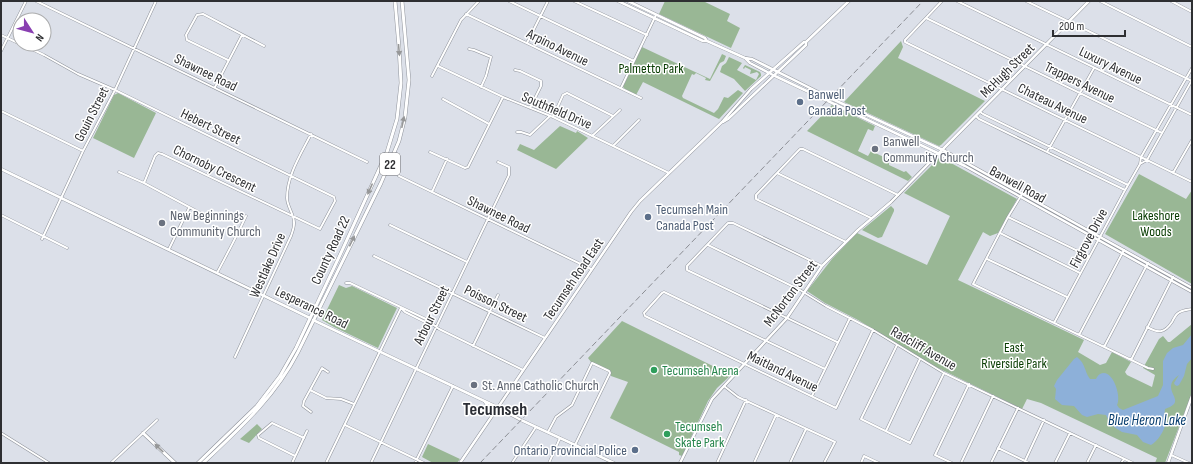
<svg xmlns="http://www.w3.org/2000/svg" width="1193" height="464" viewBox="0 0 1193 464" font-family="'Sofia Sans Condensed',sans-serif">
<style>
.green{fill:#99b795}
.water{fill:#8db0d9}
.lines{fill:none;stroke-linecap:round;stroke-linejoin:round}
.minor-casing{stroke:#8f939b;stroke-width:3}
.tertiary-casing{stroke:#8f939b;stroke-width:3.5}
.secondary-casing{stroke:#8f939b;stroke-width:3.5}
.primary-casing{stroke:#8f939b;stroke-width:4}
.minor{stroke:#fff;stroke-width:2}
.tertiary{stroke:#fff;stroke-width:2.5}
.secondary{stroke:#fff;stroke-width:2.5}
.primary{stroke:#fff;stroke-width:3}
.rail{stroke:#8b8d93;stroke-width:1;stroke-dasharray:6 3;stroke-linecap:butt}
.oneway{fill:#969798}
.service-dot{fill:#5c6f8a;stroke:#fff;stroke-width:1.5}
.worship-dot{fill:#6b7280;stroke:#fff;stroke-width:1.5}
.leisure-dot{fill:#2e9e5b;stroke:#fff;stroke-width:1.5}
.labels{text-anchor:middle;stroke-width:3;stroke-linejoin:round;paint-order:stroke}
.shield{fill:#fff;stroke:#6d6d70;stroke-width:1}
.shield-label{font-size:13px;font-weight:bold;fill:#2e2f32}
.street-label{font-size:14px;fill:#2e2f32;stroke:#fff}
.park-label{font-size:14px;fill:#073b01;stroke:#fff}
.service-label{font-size:14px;fill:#4e5e75;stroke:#fff;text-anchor:start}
.worship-label{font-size:14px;fill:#5b616d;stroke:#fff;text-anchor:start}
.leisure-label{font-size:14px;fill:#27864d;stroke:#fff;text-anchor:start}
.water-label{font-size:15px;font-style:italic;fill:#053b6d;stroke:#fff}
.district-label{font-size:18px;font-weight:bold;fill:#2a2d34;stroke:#fff}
</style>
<rect width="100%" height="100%" fill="#dce0e9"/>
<!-- green -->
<path class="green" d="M665 1H703L730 14 727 21 740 28 731 48 659 14Z
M901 41 903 47 898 58 985 101 941 145 939 146 844 102Z
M642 47 710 79 722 54 726 56 724 61 720 63 710 81 705 80 706 78 696 73 694 75 692 74 682 96 683 98 714 113 718 109 724 97 728 98 738 90 743 93 719 119 643 82 636 95 625 89 623 87Z
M729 57 742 63 737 70 756 80 759 74 757 72 750 74 751 70 745 67 744 69 743 68 745 65 760 72 761 74V76L745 91 734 79 720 72 722 66 726 63Z
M118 93 156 113 134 158 93 138 114 95Z
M832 105 875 126 873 131 868 129 858 151 868 156 871 151 886 158H889V165L904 172 906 171 912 177 908 181 807 131Z
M560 126 576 133 577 131 588 138 556 169 517 150 520 144 534 150Z
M940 157 1017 199 998 233 990 236 983 232 958 280 1084 340 1078 352 1100 365 1106 363 1112 352 1131 362 1125 372 1127 375 1152 387 1155 375 1143 368 1159 339 1163 336 1168 342H1170L1192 324V393L1165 463H1155L1157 458 1041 403 1027 399 1022 409 930 364 858 320 825 303 807 291 832 259 857 233 927 265 950 216 904 193Z
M1139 174 1186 199 1192 190V284L1105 234Z
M891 206 894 209V211L882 237 878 238 862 230Z
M339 285 346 288 352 286 397 308 378 348 334 327 322 320Z
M622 321 731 375 717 388 708 401 682 456 679 455V452L610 418 628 382 611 376V371L591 362 588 358Z
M257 424 262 429 249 443 240 439Z
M428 444 460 459 457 463H433L422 457Z"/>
<!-- water -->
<path class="water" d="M1192 334V358L1187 364 1184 376 1179 385 1177 386 1175 385 1174 383 1179 375C1161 387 1180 397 1174 404 1172 406 1168 408 1165 409 1164 414 1166 418 1166 423 1164 431 1158 441 1151 445L1143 442 1137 435 1122 432 1111 425 1106 415 1098 414 1087 417 1082 415 1074 406 1062 405 1055 399 1056 389 1054 386 1057 380 1074 359 1077 357C1086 364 1084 371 1090 379H1096C1097 377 1098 375 1100 374 1112 367 1122 396 1117 405L1119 408 1123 410 1158 396 1163 385V361L1167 353 1173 348 1183 345Z"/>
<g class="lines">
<defs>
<path id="minor" d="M36 1 367 162
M509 1 634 61
M574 1 647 35
M942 1 905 40V42L1192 182
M957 1 1192 115
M1026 1 1192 81
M1100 1 1192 47
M1171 1 1192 12
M466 14 641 98
M926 18 1162 133
M1 35 20 44
M527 43 548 1
M21 44 44 55 78 74 115 90 334 197 335 201 320 229 162 154 158 153 155 156 144 183
M469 49 474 50 491 57 486 76 481 87
M1 51 26 1
M228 60 187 40 186 35 197 15 203 14 264 46
M438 66 503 97 553 117 669 173
M515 70 520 71 541 81V86L530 108
M432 76 461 20 479 1
M215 87 242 35
M621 88 656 15
M443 99 489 124
M1 111 83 151
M555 112 586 128
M980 112 983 114 1128 185
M976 116 979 119 1125 190
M553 117 563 95 567 93 613 116
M517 132H521L530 135 550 116
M592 136 620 110
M613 146 639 120
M430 152 465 168 468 167 503 97
M1047 152 1094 68
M1140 164 1141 157 1192 68
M119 172 144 183 206 216
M777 173 871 218
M1173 173 1192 140
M399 176 591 269
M432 192 447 159
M1022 194 1008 217 973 284 1148 368 1153 369
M1 215 67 248
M1008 217 1088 256
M390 225 467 262
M1000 233 1080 273
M42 239 83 151 115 90 156 1
M846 242 756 199V195L800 149H803L898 195
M708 245 800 290 826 306 873 330 944 373 1133 463
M169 249 189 208
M374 256 545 338
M987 259 1067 297
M822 266 733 223H728L687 266V270L837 342
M217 273C227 254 237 236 246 216
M346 283H350L426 319 439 329 523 370
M402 309 405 312 429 324H433
M1054 323 1124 192 1140 164 1147 160 1192 80
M1147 327C1158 333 1164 334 1172 322 1173 320 1175 316 1177 314 1181 310 1187 310 1192 309
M1079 335 1124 250
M897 345 861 419 910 443 944 373
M473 346 498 295
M1104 347 1148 263
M235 357 291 236C292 233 294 228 294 224 295 215 287 207 287 198 287 175 301 154 311 134
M1131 360 1173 277
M825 369 664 292 662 293 644 313 645 316 836 408 873 330
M724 386 738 397 835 442 824 463
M310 390 326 398 341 399 354 404
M812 396 850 318
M311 412 303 406 304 401 322 368 328 372
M345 425 424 463
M886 431 920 359
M548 432 556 417 572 405 592 363 609 371 610 373 575 445
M1 433 49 463
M998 448 1029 463
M1171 455 1189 463
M295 456 259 438 258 435 272 423 304 438
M1025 461 1044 420
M111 463 157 420
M292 463 307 431
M326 463 401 308
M371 463 509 175V167L498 162
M415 463 453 386
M512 463 536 427
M549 463 560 438
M717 463 746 400
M754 463 776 415
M790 463 806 429
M861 463 864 456 879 463
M952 463 935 455 969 384
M961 463 993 396
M991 463 1018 408
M1055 463 1070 433
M1087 463 1096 445
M1121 463 1124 459"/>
<path id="tertiary" d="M1 169 310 318
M680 463 712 399 787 318 822 266 858 230 891 202 939 153
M1168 463 1192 396"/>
<path id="secondary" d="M618 1 703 41H707L745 58 752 59 830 98 945 151 1192 288
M628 1 705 38 707 41
M746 59 750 63 775 76 965 166 1192 292
M723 122 728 119 806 45V42L849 1
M939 153 1089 1
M313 320 497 407 521 420 614 463
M485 402 490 409 491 415
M460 463 631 212 640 201 722 122 751 89 804 42H806"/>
<path id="primary" d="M143 433 175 463
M198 463 257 406 280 376 296 348 340 255 387 152 397 119 401 83 399 47 395 1
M203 463C239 429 275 397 298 352L381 183 399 141 405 117 409 80 402 1"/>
</defs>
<!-- minor casing -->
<use href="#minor" class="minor-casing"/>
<!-- tertiary casing -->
<use href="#tertiary" class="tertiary-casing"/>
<!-- secondary casing -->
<use href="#secondary" class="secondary-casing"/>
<!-- primary casing -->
<use href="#primary" class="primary-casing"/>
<!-- minor -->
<use href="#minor" class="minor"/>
<!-- tertiary -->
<use href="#tertiary" class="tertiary"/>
<!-- secondary -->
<use href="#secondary" class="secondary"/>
<!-- primary -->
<use href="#primary" class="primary"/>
<!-- rail -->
<path class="rail" d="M480 463 923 1"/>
</g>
<!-- one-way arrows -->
<defs><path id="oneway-solid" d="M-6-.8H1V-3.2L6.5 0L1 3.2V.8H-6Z"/></defs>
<g class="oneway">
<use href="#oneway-solid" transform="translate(399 50) rotate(85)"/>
<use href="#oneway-solid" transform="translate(403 122) rotate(-78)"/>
<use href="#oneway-solid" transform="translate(370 189) rotate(114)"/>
<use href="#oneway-solid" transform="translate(352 241) rotate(-64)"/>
<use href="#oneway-solid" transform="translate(159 448) rotate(-136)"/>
</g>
<!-- markers -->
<g class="service-dot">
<circle cx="800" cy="102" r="4"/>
<circle cx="648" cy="217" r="4"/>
<circle cx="635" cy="450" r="4"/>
</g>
<g class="worship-dot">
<circle cx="875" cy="149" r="4"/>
<circle cx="162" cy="223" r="4"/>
<circle cx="474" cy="385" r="4"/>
</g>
<g class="leisure-dot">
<circle cx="654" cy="370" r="4"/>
<circle cx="667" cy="434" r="4"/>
</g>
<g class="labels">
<!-- shield labels -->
<rect class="shield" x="380" y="153" width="20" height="22" rx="3"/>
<g class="shield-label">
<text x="390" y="169">22</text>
</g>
<!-- street labels -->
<g class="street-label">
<text transform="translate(558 47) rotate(26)" y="5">Arpino Avenue</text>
<text transform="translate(1111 65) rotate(26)" y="5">Luxury Avenue</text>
<text transform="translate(1007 70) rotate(-45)" y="5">McHugh Street</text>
<text transform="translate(206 72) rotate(26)" y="5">Shawnee Road</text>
<text transform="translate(1080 82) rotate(26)" y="5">Trappers Avenue</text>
<text transform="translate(1053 103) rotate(26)" y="5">Chateau Avenue</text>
<text transform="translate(557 110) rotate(23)" y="5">Southfield Drive</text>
<text transform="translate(91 114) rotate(-63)" y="5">Gouin Street</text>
<text transform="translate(211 126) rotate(26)" y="5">Hebert Street</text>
<text transform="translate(215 168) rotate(26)" y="5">Chornoby Crescent</text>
<text transform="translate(1018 184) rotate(29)" y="5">Banwell Road</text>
<text transform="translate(499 214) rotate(26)" y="5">Shawnee Road</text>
<text transform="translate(1088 238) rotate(-62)" y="5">Firgrove Drive</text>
<text transform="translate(330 250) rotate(-65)" y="5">County Road 22</text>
<text transform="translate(267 265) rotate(-66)" y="5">Westlake Drive</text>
<text transform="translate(573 279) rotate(-56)" y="5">Tecumseh Road East</text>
<text transform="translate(790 293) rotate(-53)" y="5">McNorton Street</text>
<text transform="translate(496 303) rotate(26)" y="5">Poisson Street</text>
<text transform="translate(312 307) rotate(26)" y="5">Lesperance Road</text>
<text transform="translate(431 315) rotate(-64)" y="5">Arbour Street</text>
<text transform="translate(924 348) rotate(30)" y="5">Radcliff Avenue</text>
<text transform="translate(783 371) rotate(26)" y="5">Maitland Avenue</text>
</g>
<!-- park labels -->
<g class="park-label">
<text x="651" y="73">Palmetto Park</text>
<text x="1156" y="220">Lakeshore<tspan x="1156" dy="16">Woods</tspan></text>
<text x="1014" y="352">East<tspan x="1014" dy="16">Riverside Park</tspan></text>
</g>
<!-- service labels -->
<g class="service-label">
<text x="808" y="99">Banwell<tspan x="808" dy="16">Canada Post</tspan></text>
<text x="656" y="214">Tecumseh Main<tspan x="656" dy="16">Canada Post</tspan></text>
<text x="627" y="455" text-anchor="end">Ontario Provincial Police</text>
</g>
<!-- worship labels -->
<g class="worship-label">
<text x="883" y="146">Banwell<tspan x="883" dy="16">Community Church</tspan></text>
<text x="170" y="220">New Beginnings<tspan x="170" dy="16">Community Church</tspan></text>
<text x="482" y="390">St. Anne Catholic Church</text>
</g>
<!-- leisure labels -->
<g class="leisure-label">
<text x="662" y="375">Tecumseh Arena</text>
<text x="675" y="431">Tecumseh<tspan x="675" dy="16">Skate Park</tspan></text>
</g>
<!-- water labels -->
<g class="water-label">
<text x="1147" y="425">Blue Heron Lake</text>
</g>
<!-- district labels -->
<g class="district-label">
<text x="495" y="415">Tecumseh</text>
</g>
</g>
<!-- border -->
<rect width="1193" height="464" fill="none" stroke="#2e2f32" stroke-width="4"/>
<!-- north arrow -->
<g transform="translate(32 32) rotate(126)"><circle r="19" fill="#ffffff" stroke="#abacad"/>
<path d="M0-3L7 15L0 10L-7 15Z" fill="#893fb1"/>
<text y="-6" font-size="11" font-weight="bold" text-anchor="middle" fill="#2e2f32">N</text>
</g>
<!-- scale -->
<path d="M1053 30v6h72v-6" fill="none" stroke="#2e2f32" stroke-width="2"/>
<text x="1059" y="30" font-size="12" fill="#2e2f32" stroke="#ffffff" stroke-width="3" paint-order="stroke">200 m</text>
</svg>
